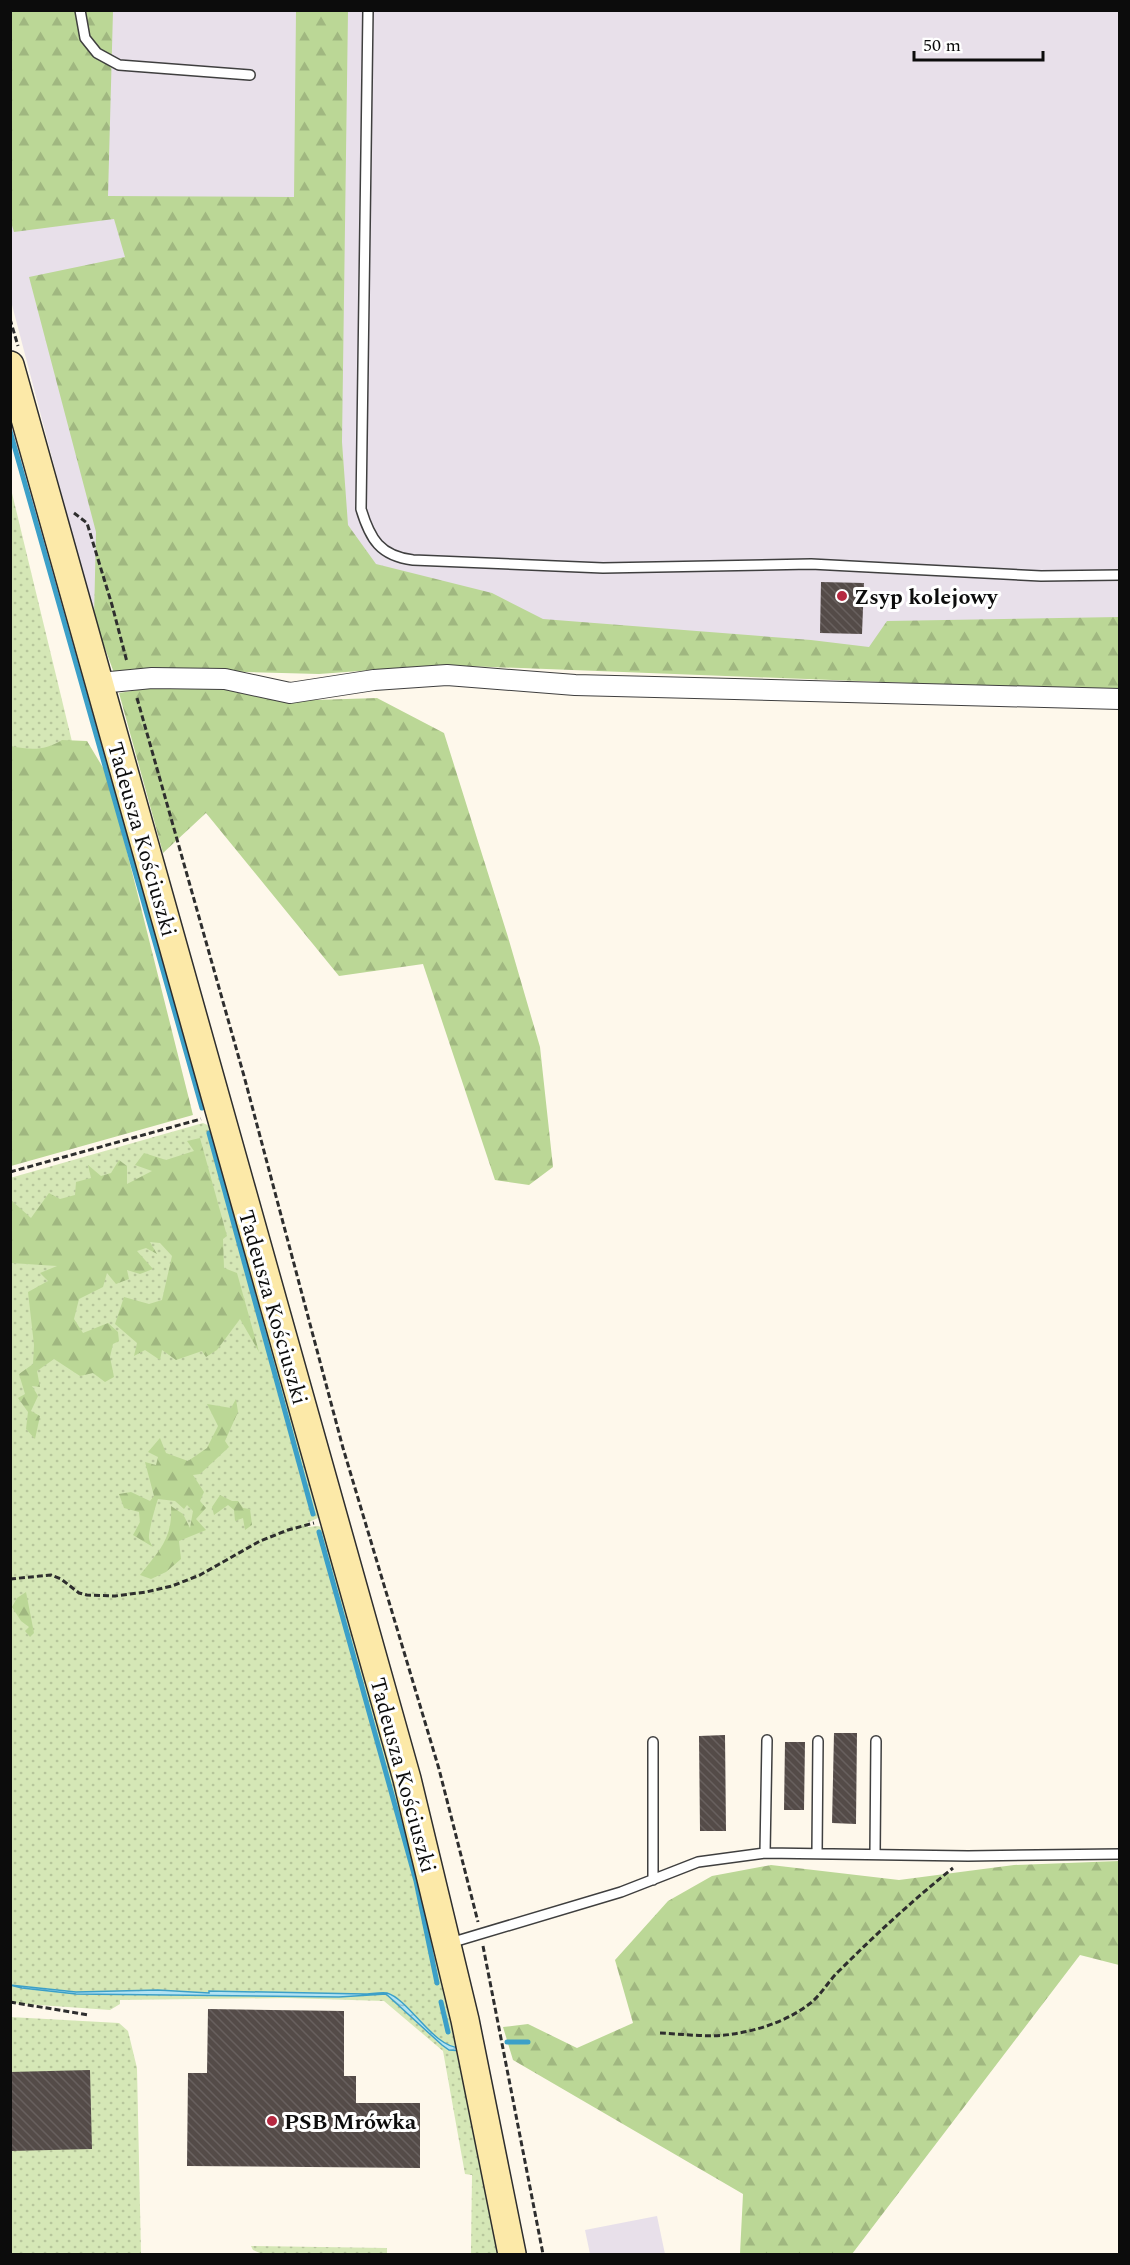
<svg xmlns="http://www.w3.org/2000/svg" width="1130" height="2265" viewBox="0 0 1130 2265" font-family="Spectral,serif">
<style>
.industrial{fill:#e8e0ea}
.grass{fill:url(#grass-dots)}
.forest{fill:url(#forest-firs)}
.water{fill:url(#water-waves);stroke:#3ca0c8;stroke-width:1.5}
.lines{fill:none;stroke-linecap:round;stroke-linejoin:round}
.stream{stroke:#3ca0c8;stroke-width:5}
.building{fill:url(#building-back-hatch)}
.service-casing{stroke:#3f3f3f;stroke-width:12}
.minor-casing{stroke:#3f3f3f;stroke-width:22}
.secondary-casing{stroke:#2e2e2e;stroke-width:30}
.path{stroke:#2e2e2e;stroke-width:3;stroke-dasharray:6 3;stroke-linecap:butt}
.service{stroke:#fff;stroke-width:9}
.minor{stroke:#fff;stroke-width:20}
.secondary{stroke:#fce9a8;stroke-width:27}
.poi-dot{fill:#b62941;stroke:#fff;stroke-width:2}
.labels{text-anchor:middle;stroke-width:6;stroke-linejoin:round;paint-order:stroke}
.poi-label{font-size:22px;font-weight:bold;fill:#0c0c0c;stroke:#fff;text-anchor:start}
.street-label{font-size:22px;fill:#0c0c0c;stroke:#fff}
</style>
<defs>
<pattern id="grass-dots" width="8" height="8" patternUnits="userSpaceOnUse" patternTransform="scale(1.5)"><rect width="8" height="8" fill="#d5e7b6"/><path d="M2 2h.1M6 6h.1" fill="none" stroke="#b6c59b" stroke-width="1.8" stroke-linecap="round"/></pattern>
<pattern id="forest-firs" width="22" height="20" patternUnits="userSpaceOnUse" patternTransform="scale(1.5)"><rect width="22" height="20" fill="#bbd796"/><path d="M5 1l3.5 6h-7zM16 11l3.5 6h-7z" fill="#a0b780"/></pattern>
<pattern id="water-waves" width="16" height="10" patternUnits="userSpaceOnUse" patternTransform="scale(1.5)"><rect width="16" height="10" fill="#b2e3f3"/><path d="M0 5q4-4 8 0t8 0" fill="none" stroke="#98c2cf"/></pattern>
<pattern id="building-back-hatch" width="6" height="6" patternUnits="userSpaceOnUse" patternTransform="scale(1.5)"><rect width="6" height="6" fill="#544b48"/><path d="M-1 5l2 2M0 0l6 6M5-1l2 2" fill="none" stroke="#68605e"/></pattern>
</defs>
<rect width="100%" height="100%" fill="#fef8eb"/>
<!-- industrial -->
<path class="industrial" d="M10 11H1119V647L593 654 94 618 11 301Z
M657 2216 665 2254H590L585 2230Z"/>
<!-- grass -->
<path class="grass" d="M11 489 75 754 11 749Z
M203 1123 214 1128 320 1517 307 1523 308 1527 318 1526 326 1529 405 1810 461 2048 442 2045 449 2050 462 2051 500 2254H471L472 2175 465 2174 443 2051 384 2001 287 1998 120 2000V2004L110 2010 11 2003 10 1178Z
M10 2017 119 2023 128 2031 137 2068 141 2254H11Z
M251 2246 387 2248V2254H429H262L253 2250Z"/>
<!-- forest -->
<path class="forest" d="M10 11H113L108 196 294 197 296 11H348L342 442 348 525 376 564 492 593 543 619 811 640 869 647 887 621 1119 617V691L441 665 319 674 140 669 114 673 94 618 96 532 29 277 125 257 114 219 14 232 10 219Z
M221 686 276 698 316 700 377 698 444 733 508 937 540 1047 553 1167 529 1185 495 1180 423 964 339 976 206 813 163 853 119 693 150 688Z
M62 740 87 741 108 776 193 1115 11 1166V746C30 750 45 751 62 740Z
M200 1138 227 1236 223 1239 224 1268 237 1273 259 1352 240 1319 217 1350 206 1357 202 1351 176 1360 162 1350 160 1360 145 1350 134 1356 137 1343 115 1324 124 1297 149 1304 162 1300 172 1256 160 1243 150 1242 157 1254 146 1248 137 1251 153 1269 140 1274 127 1270 129 1279 116 1284 107 1273 103 1287 79 1299 74 1319 83 1333 108 1323 118 1332 119 1341 113 1344 110 1357 114 1377 105 1382 93 1373 80 1376 54 1359 37 1371 40 1387 32 1386 38 1396 31 1411 40 1416 35 1439 26 1429 28 1412 18 1398 25 1394 19 1374 33 1364 34 1345 28 1292 48 1281 40 1273 57 1266 11 1263V1200L31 1218 49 1193 60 1199 75 1195 76 1182 91 1178 88 1165 101 1176 111 1173 119 1160 127 1166V1184L152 1171 135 1165 144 1153 166 1160 194 1151 187 1141Z
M236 1399 238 1412 225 1441 229 1447 200 1474 193 1475 204 1492 200 1501 206 1508 196 1519 206 1530 179 1541 181 1559 166 1572 151 1579 140 1575C159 1551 173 1538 171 1506L183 1514 190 1528 193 1511 187 1505 184 1509 175 1501 158 1499C156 1504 148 1533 149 1538 149 1541 151 1544 153 1547L133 1535 140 1522 139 1512 124 1508 119 1494 131 1492 150 1501 154 1496 145 1462 156 1465 158 1457 148 1452 160 1438 166 1453 188 1461 207 1448 218 1426 207 1404 231 1408Z
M220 1495 232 1501H238L243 1508 250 1509 252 1525 245 1530 243 1518 235 1521 234 1510 228 1505 214 1515 212 1507Z
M26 1592 34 1633 30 1637 25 1631 29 1627 21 1621 12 1607 17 1598Z
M1119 1861V1965L1080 1955 852 2254H740L743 2194 513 2060 503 2027 528 2024 577 2048 633 2023 615 1960 668 1901 712 1876 771 1865 899 1880 1014 1865Z"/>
<!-- water -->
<path class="water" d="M10 1985 76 1992 158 1990 209 1993V1991L364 1994C370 1994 381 1992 387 1993 410 2000 433 2048 461 2048L462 2051 449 2050 442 2045 386 1994 339 1997 76 1994 22 1988Z"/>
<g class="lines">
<!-- stream -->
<path class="stream" d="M10 431 202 1108
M209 1133 313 1514
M319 1532 416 1881 437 1983
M441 2002 448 2032
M507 2042H528"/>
</g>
<!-- building -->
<path class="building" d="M821 582 864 583 862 634 820 633Z
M834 1733H857L856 1824 832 1823Z
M725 1735 726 1831H700L699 1736Z
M785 1742H805L804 1810H784Z
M208 2009 344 2011V2076H356V2103H420V2168L187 2166 188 2073H207Z
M90 2070 92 2149 10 2151V2072Z"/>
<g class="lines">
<defs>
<path id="service" d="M80 10 85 38 97 53 119 65 250 75
M368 10 361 509C370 539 380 556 413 560L603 568 811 564 1041 576 1120 575
M765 1853 767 1740
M817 1853 818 1741
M875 1854 876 1741
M653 1880V1742
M450 1943 621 1892 698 1862 765 1853 968 1856 1120 1854"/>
<path id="minor" d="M100 683 152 678 225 679 290 693 374 680 447 675 575 685 1120 699"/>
<path id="secondary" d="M10 365 407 1779 465 2020 512 2254"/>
</defs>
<!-- service casing -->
<use href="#service" class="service-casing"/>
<!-- minor casing -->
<use href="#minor" class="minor-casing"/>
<!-- secondary casing -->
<use href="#secondary" class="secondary-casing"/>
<!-- path -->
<path class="path" d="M10 319 18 346
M74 513 87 523 112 605 127 662
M137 698 244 1076 343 1448 439 1769 478 1922
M10 1172 201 1119
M10 1579 51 1575 61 1579 79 1593 87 1595 115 1596 146 1592 172 1586 200 1575 260 1541 288 1530 314 1523
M483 1946 543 2254
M10 2002 89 2015
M660 2033C683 2034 710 2038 733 2034 761 2030 792 2019 813 2001 823 1992 830 1979 840 1970 876 1934 913 1900 953 1868"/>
<!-- service -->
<use href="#service" class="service"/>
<!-- minor -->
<use href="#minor" class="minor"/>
<!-- secondary -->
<use href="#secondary" class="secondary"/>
</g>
<!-- markers -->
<g class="poi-dot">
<circle cx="842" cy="596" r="6"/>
<circle cx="272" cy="2121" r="6"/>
</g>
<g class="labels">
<!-- poi labels -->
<g class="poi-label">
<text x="854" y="604">Zsyp kolejowy</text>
<text x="284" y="2129">PSB Mrówka</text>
</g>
<!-- street labels -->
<g class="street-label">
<text transform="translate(143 839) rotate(74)" y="8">Tadeusza Kościuszki</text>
<text transform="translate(274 1307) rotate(74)" y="8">Tadeusza Kościuszki</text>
<text transform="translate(404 1775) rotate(75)" y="8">Tadeusza Kościuszki</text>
</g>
</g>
<!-- border -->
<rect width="1130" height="2265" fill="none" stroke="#0c0c0c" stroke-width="24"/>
<!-- scale -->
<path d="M914 51v9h129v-9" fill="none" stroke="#0c0c0c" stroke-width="3"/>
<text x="923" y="51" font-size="18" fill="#0c0c0c" stroke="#ffffff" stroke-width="4.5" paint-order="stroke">50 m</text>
</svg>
